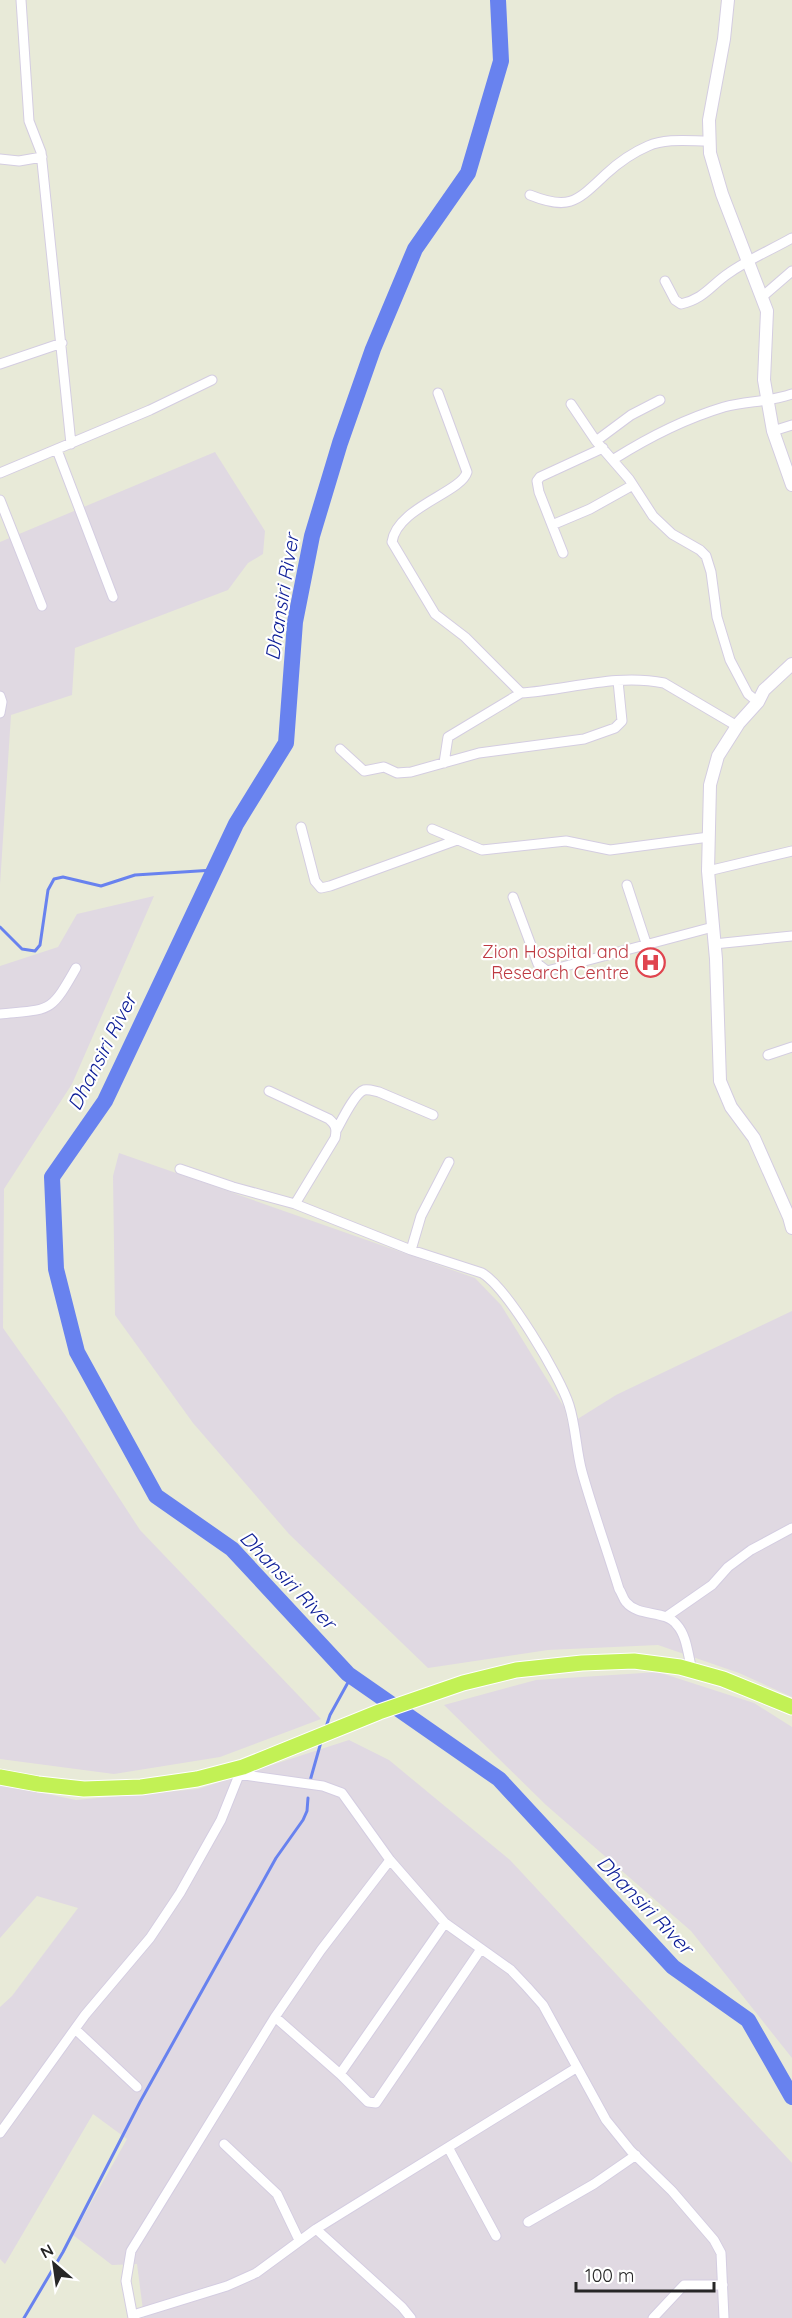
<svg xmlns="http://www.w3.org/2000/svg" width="792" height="2318" viewBox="0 0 792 2318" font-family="Quicksand,sans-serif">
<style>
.industrial{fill:#e0d9e2}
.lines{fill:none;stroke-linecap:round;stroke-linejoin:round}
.stream{stroke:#6882ef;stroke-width:3}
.river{stroke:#6882ef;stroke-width:16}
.minor-casing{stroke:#d4cde1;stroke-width:11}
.tertiary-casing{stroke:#d4cde1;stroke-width:14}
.primary-casing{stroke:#fff;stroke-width:17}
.minor{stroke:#fff;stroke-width:9}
.tertiary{stroke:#fff;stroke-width:12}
.primary{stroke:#c2f155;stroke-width:15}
.labels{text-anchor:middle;stroke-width:4.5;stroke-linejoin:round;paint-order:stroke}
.health-label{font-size:18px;fill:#be3a42;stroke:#fff;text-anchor:end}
.water-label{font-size:20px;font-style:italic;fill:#0b1c96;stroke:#fff}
</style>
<rect width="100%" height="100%" fill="#e8ead8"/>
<!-- industrial -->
<path class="industrial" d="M215 452 265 531 263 554 248 563 228 590 75 648 72 695 11 715 0 885V542Z
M154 896 72 1084 4 1189 3 1328 65 1415 140 1530 321 1719 220 1757 114 1774 0 1759V966L58 947 77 914Z
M119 1153 475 1278 501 1305 564 1407 568 1425 616 1395 792 1311V1697L739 1673 658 1645 548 1650 428 1668 289 1534 193 1423 115 1315 113 1176Z
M658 1672 754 1703 792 1727V2058L691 1931 546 1805 444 1705 536 1680Z
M349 1740 389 1760 510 1860 792 2163V2318H144L137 2264 112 2265 73 2235 127 2139 93 2114 5 2264 0 2259V2007L12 1996 78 1908 37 1896 0 1938V1784L76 1800 198 1789Z"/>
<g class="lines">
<!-- stream -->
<path class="stream" d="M0 927 22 949 35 951 40 945 48 890 54 879 63 877 101 886 135 875 214 870
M326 1727 330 1715 351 1677
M310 1781 321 1742
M24 2318 63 2252 140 2102 276 1858 303 1820 307 1811 308 1798"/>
<!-- river -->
<path class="river" d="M498 0 501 61 468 173 415 249 373 349 340 443 312 536 295 622 286 743 236 824 105 1101 52 1177 56 1269 77 1352 156 1496 232 1549 348 1674 499 1779 673 1967 748 2020 792 2097"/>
<defs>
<path id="minor" d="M21 0 29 121 41 152 71 444
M0 159 19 161 42 157
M530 195C570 211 577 201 606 174 618 163 634 152 648 146 666 138 689 141 708 141
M665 281 675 300 681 304C704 299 711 285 729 273 749 259 771 250 792 238
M763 296 792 271
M0 364 62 343
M438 393 467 472C461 493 397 507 392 542L435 614 465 637 521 693C568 690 616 673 664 683L737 726
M571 404 596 441 629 479 653 516 672 534 700 550 706 556 711 572 717 617 730 660 748 694 758 702
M773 431 792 425
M596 441 631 415 660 400
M57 450 113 597
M614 459C649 437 684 419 724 407 746 401 770 402 792 394
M0 473 150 410 212 380
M0 500 42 606
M552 525 590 509 633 485
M563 553 539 492 537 481 540 477 603 448
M0 696 2 702 0 713
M340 749 364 771 384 767 397 773 411 772 479 753 584 739 615 728 622 721 618 681
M444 763 448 737 521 693
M301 827 315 881 321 888 330 886 457 840
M432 829 482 850 566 841 610 850 709 837
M708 871 792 851
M627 885 646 943
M513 897 538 964 547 971 713 927
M714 944 792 936
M0 1014C51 1009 50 1014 76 968
M768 1055 792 1047
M269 1091 329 1119C336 1125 337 1129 335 1138L295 1204
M337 1129C342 1120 355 1093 364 1090 369 1089 374 1091 379 1092L433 1115
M180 1169 233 1187 295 1204 411 1250 482 1273C507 1288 560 1376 569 1405 576 1427 576 1450 582 1472 593 1511 607 1550 619 1589 622 1593 623 1599 626 1602 639 1618 665 1609 677 1625 687 1636 688 1656 692 1670
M411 1250 421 1216 449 1162
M666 1617 712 1585 728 1567 751 1550 792 1528
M230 1773 323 1786 342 1793 390 1860 445 1923 511 1970 527 1987 543 2005 606 2120 631 2151 672 2191 714 2240 721 2253 724 2318
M275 2017 340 2074 368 2102 376 2103 481 1949
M75 2029 137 2087
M340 2074 445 1923
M0 2133 85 2015 150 1938 180 1893 221 1820 239 1775
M224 2144 277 2194 299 2240
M449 2149 496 2236
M528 2222 594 2184 636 2155
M316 2229 402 2307 411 2318
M133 2315 227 2286 256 2273 316 2229 576 2068
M133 2318 126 2281 131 2251 275 2017 321 1950 390 1860
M653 2318 684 2285H723"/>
<path id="tertiary" d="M728 0 724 39 709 120 710 153 722 194 767 311 764 380 773 431 792 485
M792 664 764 690 758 702 739 723 718 756 710 785 708 871 716 959 720 1081 731 1107 754 1138 789 1217 792 1228"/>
<path id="primary" d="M0 1777 38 1784 84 1789 141 1787 197 1779 243 1767 379 1712 463 1683 516 1670 582 1663 634 1661 680 1667 723 1679 792 1707"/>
</defs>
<!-- minor casing -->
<use href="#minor" class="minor-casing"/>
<!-- tertiary casing -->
<use href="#tertiary" class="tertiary-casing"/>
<!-- primary casing -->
<use href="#primary" class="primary-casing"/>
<!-- minor -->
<use href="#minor" class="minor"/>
<!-- tertiary -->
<use href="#tertiary" class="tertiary"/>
<!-- primary -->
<use href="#primary" class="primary"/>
</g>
<!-- icons -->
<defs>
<symbol id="hospital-ring" viewBox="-11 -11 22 22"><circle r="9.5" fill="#fff" stroke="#e0444e" stroke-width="1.5"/><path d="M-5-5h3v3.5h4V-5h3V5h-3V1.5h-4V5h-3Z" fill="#e0444e"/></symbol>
</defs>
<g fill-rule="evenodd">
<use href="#hospital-ring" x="634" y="946" width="33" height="33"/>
</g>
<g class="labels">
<!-- health labels -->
<g class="health-label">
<text x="629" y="958">Zion Hospital and<tspan x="629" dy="21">Research Centre</tspan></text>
</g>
<!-- water labels -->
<g class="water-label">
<text transform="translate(282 597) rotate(-81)" y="7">Dhansiri River</text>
<text transform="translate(102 1052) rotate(-63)" y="7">Dhansiri River</text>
<text transform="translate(288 1580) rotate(46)" y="7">Dhansiri River</text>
<text transform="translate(645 1905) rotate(46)" y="7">Dhansiri River</text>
</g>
</g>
<!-- north arrow -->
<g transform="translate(54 2264) rotate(331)" stroke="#ffffff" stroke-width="4.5" paint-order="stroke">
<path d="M0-4.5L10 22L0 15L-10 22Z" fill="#272727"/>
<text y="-9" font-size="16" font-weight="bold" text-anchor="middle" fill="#272727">N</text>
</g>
<!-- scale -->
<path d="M576 2282v9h138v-9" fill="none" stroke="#272727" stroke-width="3"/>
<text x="585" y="2282" font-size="18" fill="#272727" stroke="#ffffff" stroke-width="4.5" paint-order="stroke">100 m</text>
</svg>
